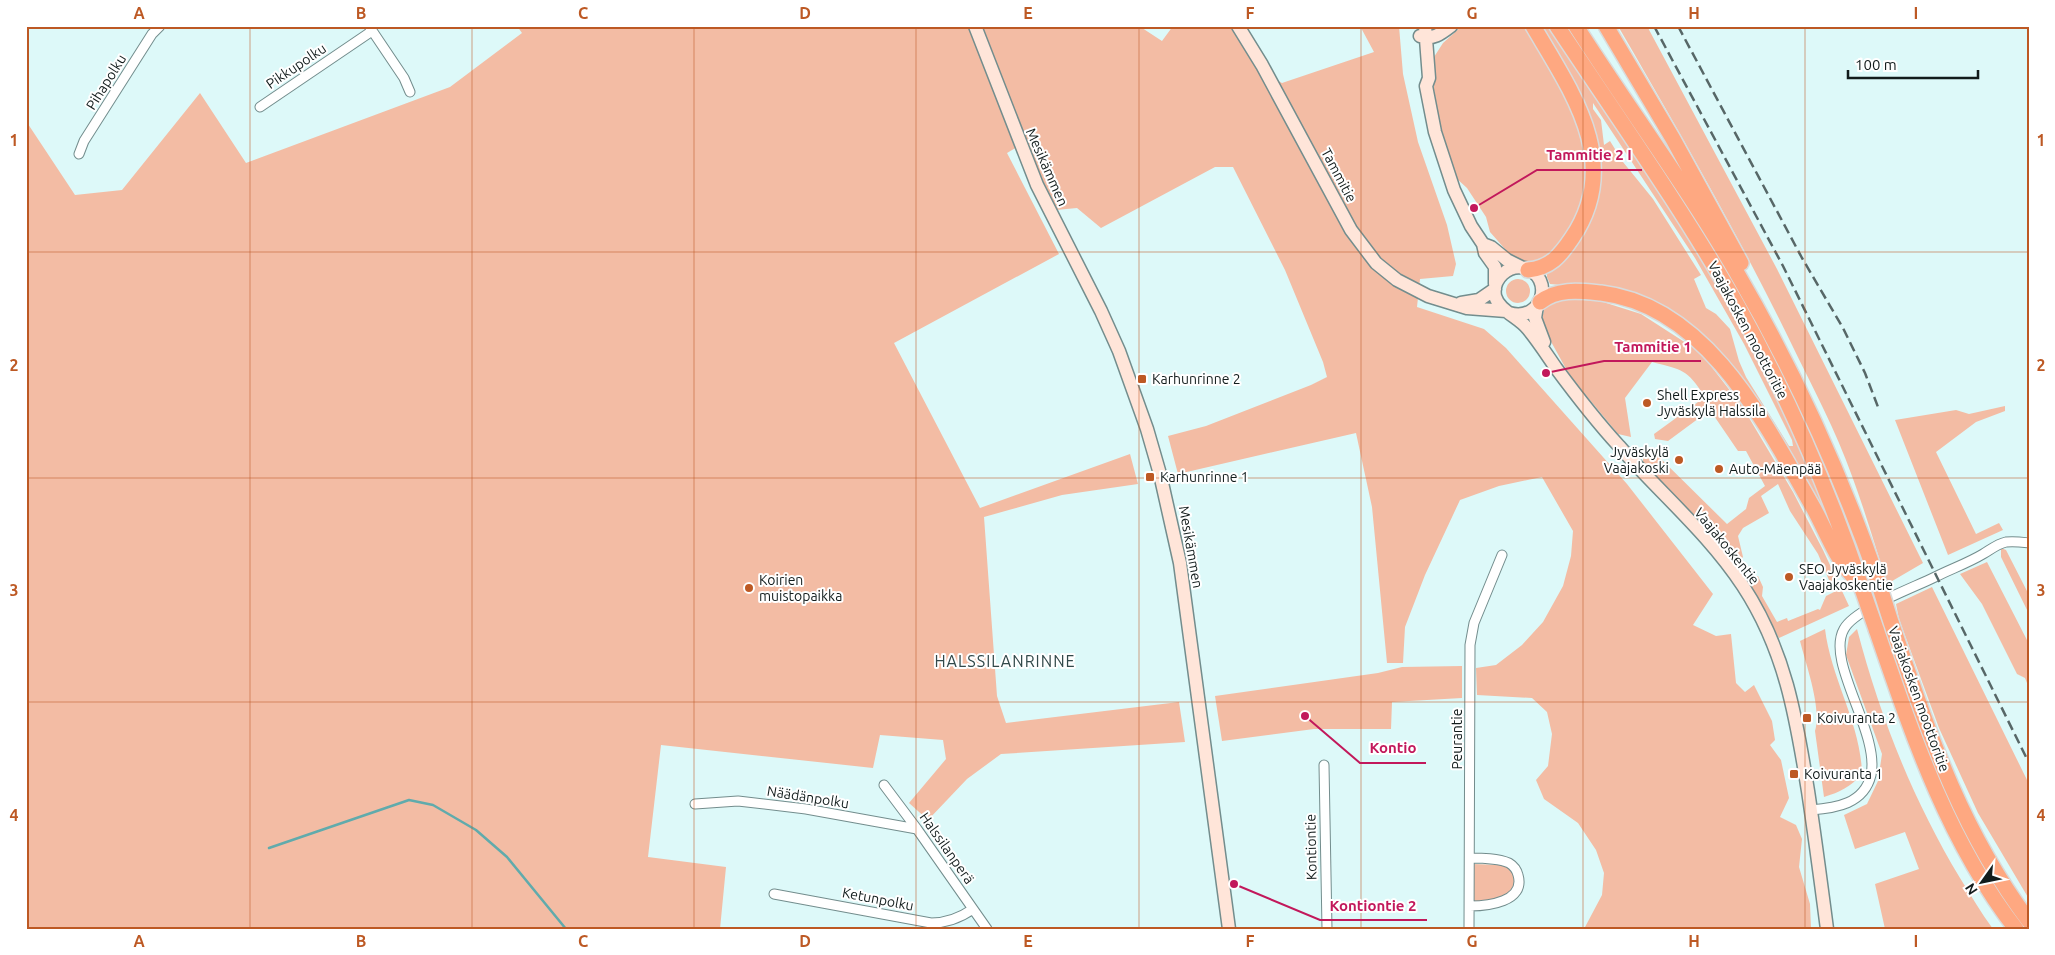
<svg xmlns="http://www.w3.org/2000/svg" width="2055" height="955" viewBox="0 0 2055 955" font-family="Ubuntu,sans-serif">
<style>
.green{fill:#f3bca4;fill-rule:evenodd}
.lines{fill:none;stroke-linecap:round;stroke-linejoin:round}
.stream{stroke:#60abac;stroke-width:2.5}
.street-casing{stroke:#738d8d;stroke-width:11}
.secondary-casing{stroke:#738d8d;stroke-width:15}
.highway-casing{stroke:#d9dbdb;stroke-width:18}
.street{stroke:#fff;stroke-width:9}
.secondary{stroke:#ffe5d9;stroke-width:12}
.highway{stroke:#fea881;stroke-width:15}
.rail{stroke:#576767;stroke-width:2.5;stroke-dasharray:10 5;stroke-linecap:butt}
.highway-bridge-casing{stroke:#d9dbdb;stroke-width:18;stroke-linecap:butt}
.highway-bridge{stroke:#fea881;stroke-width:15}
.grid{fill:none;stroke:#bd5924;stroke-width:1;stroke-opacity:0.55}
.poi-dot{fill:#bd5924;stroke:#fff;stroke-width:2}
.labels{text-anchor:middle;stroke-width:4;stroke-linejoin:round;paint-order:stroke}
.street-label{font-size:14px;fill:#121c1c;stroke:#fff}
.poi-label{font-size:14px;fill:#121c1c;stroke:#fff;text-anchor:start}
.quarter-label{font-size:16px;letter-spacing:1px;fill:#32494a;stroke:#fff}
.leader{fill:none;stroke:#c2185b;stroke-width:2}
.callout-dot{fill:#c2185b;stroke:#fff;stroke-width:2}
.callout-label{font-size:15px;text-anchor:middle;font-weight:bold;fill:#c2185b;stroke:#fff;stroke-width:4;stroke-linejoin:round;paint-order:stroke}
.neatline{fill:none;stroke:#bd5924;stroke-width:2}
.grid-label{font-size:16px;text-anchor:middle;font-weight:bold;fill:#bd5924}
</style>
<rect width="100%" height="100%" fill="#ddf9f9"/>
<!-- green -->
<path class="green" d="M517 26H1139L1162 41 1173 26H1233L1257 69 1282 83 1374 52 1360 26H1399L1403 74 1418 142 1447 225 1456 264 1453 276 1420 279 1417 307 1484 329 1506 348 1627 484 1713 594 1693 625 1716 636 1731 634 1736 683 1745 692 1754 685 1772 721 1775 740 1770 745 1781 760 1789 798 1780 817 1796 825 1802 839 1799 867 1810 904 1811 929H1584L1602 895 1604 873 1596 850 1578 823 1544 799 1536 780 1548 766 1552 734 1547 712 1532 698 1477 695 1476 668 1496 665 1522 645 1543 622 1563 586 1571 556 1573 531 1542 477 1499 486 1460 500 1425 575 1405 627 1403 663H1387L1372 507 1356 433 1178 474 1168 436 1206 426 1311 385 1327 377 1323 362 1285 270 1233 167H1215L1101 228 1077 208 1056 210 1024 143 1007 153 1059 254 894 343 980 508 1130 454 1138 484 1062 495 984 517 997 696 1006 723 1179 702 1185 742 1001 754 967 779 928 820 909 803 946 759 943 740 880 735 873 768 661 745 648 857 726 867 720 929H26V126L28 124 75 195 122 190 200 93 246 163 450 87 522 33Z
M1462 26H1527L1563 86 1585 149V188L1576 218 1559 245 1539 261 1526 262 1512 257 1490 232 1486 217 1467 188 1456 178 1443 141 1434 90V57L1443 43Z
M1540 26H1549C1602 110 1662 191 1712 277 1764 367 1807 460 1845 557L1716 349 1692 326 1674 314 1573 286 1550 284 1547 277V271L1575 242 1598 170ZM1593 103 1695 258 1744 344 1792 440 1793 446H1789L1746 377 1739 361 1730 329 1716 314 1706 308 1694 279 1701 275 1653 199 1623 162 1610 141 1604 145 1601 120 1593 109Z
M1618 26H1647L1777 269 1923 563 1887 584C1876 548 1865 511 1852 476 1836 431 1813 388 1792 345 1739 236 1679 131 1618 26Z
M1506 291a12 12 0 1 1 24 0a12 12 0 1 1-24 0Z
M1565 299 1600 301 1641 314 1700 352 1742 406 1793 492 1823 550 1849 606 1779 638 1748 584 1751 578 1758 576 1763 587 1762 596 1777 622 1787 618 1788 621 1818 609 1820 610 1826 596 1834 592 1818 554 1790 511 1778 484 1761 496 1769 513 1743 528 1738 536 1743 557 1739 561 1732 559 1643 464V456L1653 451 1727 524 1746 509 1749 498 1765 486 1746 451H1738L1710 410 1668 441 1655 439 1654 434 1698 402 1701 391C1686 368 1678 369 1652 362L1625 398 1631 437 1618 434 1570 376 1549 338 1542 321 1544 309 1552 302Z
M2005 406V411L1976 422 1936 452 1976 534 1999 523 2003 530 1948 555 1895 420 1956 410 1969 414Z
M2001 548 2006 550 2029 595V614L2001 557Z
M1987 562 2029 644V688L2025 678 2017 674 1982 604 1960 574Z
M1932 587 2029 784V899L1978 813 1939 728 1899 619 1896 604Z
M1886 625 1935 765 1951 803 1968 836 2028 929H2024C1979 870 1945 803 1919 735 1906 699 1896 662 1884 626Z
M1825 629C1831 679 1861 724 1862 774 1850 787 1840 792 1824 797L1815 731C1822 708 1806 665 1800 641Z
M1857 629C1880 717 1913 800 1960 878 1971 895 1981 913 1993 929H1885L1875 884 1919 869 1905 832 1855 849 1844 815 1867 804 1878 781 1882 754 1846 655 1849 637Z
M1462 666V698L1392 702 1391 729H1314L1222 741 1215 696 1378 673 1402 667Z
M1473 864 1502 865 1508 867C1513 872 1514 876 1514 882 1512 901 1487 902 1473 901Z"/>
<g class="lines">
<!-- stream -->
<path class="stream" d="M269 848 409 800 433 805 476 830 507 857 566 929"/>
<defs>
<path id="street" d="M369 26 404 78 410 92
M260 107 372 31
M79 154 84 141 152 34 160 26
M1324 765 1327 929
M884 785 917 829 987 929
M695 804 738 801 806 809 917 829
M1811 810C1836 808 1864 804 1871 775 1880 732 1825 662 1844 629 1855 609 1913 588 1935 577 1951 569 1968 563 1983 554 1990 550 1997 544 2006 542 2014 541 2021 542 2029 543
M774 894 931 923C947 923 960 918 973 909
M1470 906C1487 906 1526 902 1518 875 1517 871 1514 866 1509 863 1498 858 1482 858 1470 858
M1469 929 1470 645 1474 623 1502 555"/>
<path id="secondary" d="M975 26 1037 185 1101 311 1119 351 1147 429 1160 474 1180 563 1229 929
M1238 26 1262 65 1351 230 1376 263 1397 280 1428 296 1467 308 1506 311
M1425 26 1429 78 1426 86 1435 132 1454 190 1471 226 1483 244 1485 253 1495 267V284
M1420 36C1432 41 1442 33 1451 26
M1483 244 1491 247 1507 260 1523 268
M1461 303 1479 300 1495 289
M1537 306 1535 318 1544 342
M1509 313C1543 323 1555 277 1525 268 1508 264 1492 279 1495 296 1499 311 1519 317 1528 329 1538 341 1547 355 1556 368 1576 395 1596 421 1619 446 1659 492 1709 534 1743 586 1785 650 1796 716 1808 791 1815 837 1821 883 1827 929"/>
<path id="highway" d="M1557 26C1618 118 1682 208 1736 303 1786 392 1827 486 1860 583
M1576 26C1629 109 1688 188 1737 273 1793 369 1839 470 1876 575
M1606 26 1673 139 1741 263
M1528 270C1550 268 1560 256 1572 238 1623 163 1572 92 1533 26
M1540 302C1558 288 1580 291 1601 293 1708 306 1766 425 1814 509 1826 531 1835 557 1852 575
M1891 622C1928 730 1959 828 2029 921
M1876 629C1912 734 1947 840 2016 929"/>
</defs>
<!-- street casing -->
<use href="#street" class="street-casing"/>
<!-- secondary casing -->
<use href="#secondary" class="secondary-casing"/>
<!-- highway casing -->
<use href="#highway" class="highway-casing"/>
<!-- street -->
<use href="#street" class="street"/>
<!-- secondary -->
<use href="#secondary" class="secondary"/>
<!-- highway -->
<use href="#highway" class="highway"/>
<!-- rail -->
<path class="rail" d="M1654 26 1783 266 2029 763
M1678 26 1802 258 1843 328 1865 373 1878 407"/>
<defs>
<path id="highway-bridge" d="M1876 575 1891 622
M1860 583 1876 629"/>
</defs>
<!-- highway-bridge casing -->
<use href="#highway-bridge" class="highway-bridge-casing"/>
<!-- highway-bridge -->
<use href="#highway-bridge" class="highway-bridge"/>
</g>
<!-- grid -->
<path class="grid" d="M250 26V929M472 26V929M694 26V929M916 26V929M1139 26V929M1361 26V929M1583 26V929M1805 26V929M26 252H2029M26 478H2029M26 702H2029"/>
<!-- markers -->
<g class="poi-dot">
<rect x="1137" y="374" width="10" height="10" rx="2.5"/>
<circle cx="1647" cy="403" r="5"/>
<circle cx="1679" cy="460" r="5"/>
<circle cx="1719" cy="469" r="5"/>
<rect x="1145" y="472" width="10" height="10" rx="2.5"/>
<circle cx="1789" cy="577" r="5"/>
<circle cx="749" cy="588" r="5"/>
<rect x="1802" y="713" width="10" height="10" rx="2.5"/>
<rect x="1789" y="769" width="10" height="10" rx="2.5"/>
</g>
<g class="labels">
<!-- street labels -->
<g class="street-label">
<text transform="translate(296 66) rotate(-34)" y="5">Pikkupolku</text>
<text transform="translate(106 82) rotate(-58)" y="5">Pihapolku</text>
<text transform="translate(1047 167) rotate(66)" y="5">Mesikämmen</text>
<text transform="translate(1339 175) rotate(62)" y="5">Tammitie</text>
<text transform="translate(1748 330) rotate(62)" y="5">Vaajakosken moottoritie</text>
<text transform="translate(1727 546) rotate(51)" y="5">Vaajakoskentie</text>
<text transform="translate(1191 547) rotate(80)" y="5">Mesikämmen</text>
<text transform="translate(1919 699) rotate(70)" y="5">Vaajakosken moottoritie</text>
<text transform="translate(1457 739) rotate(-90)" y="5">Peurantie</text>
<text transform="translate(808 797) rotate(9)" y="5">Näädänpolku</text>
<text transform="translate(1311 847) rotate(-91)" y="5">Kontiontie</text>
<text transform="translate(947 848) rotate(55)" y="5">Halssilanperä</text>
<text transform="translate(878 899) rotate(11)" y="5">Ketunpolku</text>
</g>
<!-- poi labels -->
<g class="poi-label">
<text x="1152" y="384">Karhunrinne 2</text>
<text x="1657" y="400">Shell Express<tspan x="1657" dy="16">Jyväskylä Halssila</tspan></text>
<text x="1669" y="457" text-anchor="end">Jyväskylä<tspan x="1669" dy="16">Vaajakoski</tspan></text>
<text x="1729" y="474">Auto-Mäenpää</text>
<text x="1160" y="482">Karhunrinne 1</text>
<text x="1799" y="574">SEO Jyväskylä<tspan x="1799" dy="16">Vaajakoskentie</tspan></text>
<text x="759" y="585">Koirien<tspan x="759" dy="16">muistopaikka</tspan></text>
<text x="1817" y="723">Koivuranta 2</text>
<text x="1804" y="779">Koivuranta 1</text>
</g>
<!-- quarter labels -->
<g class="quarter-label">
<text x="1005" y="667">HALSSILANRINNE</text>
</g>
</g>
<!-- callouts -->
<path class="leader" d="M1474 208L1537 170H1642M1546 373L1604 361H1701M1305 716L1360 763H1426M1234 884L1320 920H1427"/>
<g class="callout-dot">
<circle cx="1474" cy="208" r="5"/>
<circle cx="1546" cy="373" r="5"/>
<circle cx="1305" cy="716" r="5"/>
<circle cx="1234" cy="884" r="5"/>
</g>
<g class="callout-label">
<text x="1589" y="160">Tammitie 2 I</text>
<text x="1653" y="352">Tammitie 1</text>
<text x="1393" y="753">Kontio</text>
<text x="1373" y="911">Kontiontie 2</text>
</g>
<!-- border -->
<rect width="2055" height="955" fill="none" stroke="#ffffff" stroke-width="55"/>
<!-- north arrow -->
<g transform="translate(1982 882) rotate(237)" stroke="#ffffff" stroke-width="4" paint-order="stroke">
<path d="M0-4L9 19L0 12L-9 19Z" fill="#121c1c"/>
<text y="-8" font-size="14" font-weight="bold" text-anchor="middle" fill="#121c1c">N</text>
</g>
<!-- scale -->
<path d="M1848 70v8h130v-8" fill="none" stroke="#121c1c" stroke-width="2.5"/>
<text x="1855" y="70" font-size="15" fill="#121c1c" stroke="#ffffff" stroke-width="4" paint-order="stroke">100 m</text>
<rect x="28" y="28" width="2000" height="900" class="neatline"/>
<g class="grid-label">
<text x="139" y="19">A</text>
<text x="361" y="19">B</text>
<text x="583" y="19">C</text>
<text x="805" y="19">D</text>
<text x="1028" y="19">E</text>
<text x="1250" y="19">F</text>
<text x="1472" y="19">G</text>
<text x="1694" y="19">H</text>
<text x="1916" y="19">I</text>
<text x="14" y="146">1</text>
<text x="2041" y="146">1</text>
<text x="14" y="371">2</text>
<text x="2041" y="371">2</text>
<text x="14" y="596">3</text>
<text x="2041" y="596">3</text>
<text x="14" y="821">4</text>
<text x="2041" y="821">4</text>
<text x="139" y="947">A</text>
<text x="361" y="947">B</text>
<text x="583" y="947">C</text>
<text x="805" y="947">D</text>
<text x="1028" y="947">E</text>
<text x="1250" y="947">F</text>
<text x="1472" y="947">G</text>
<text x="1694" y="947">H</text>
<text x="1916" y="947">I</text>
</g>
</svg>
